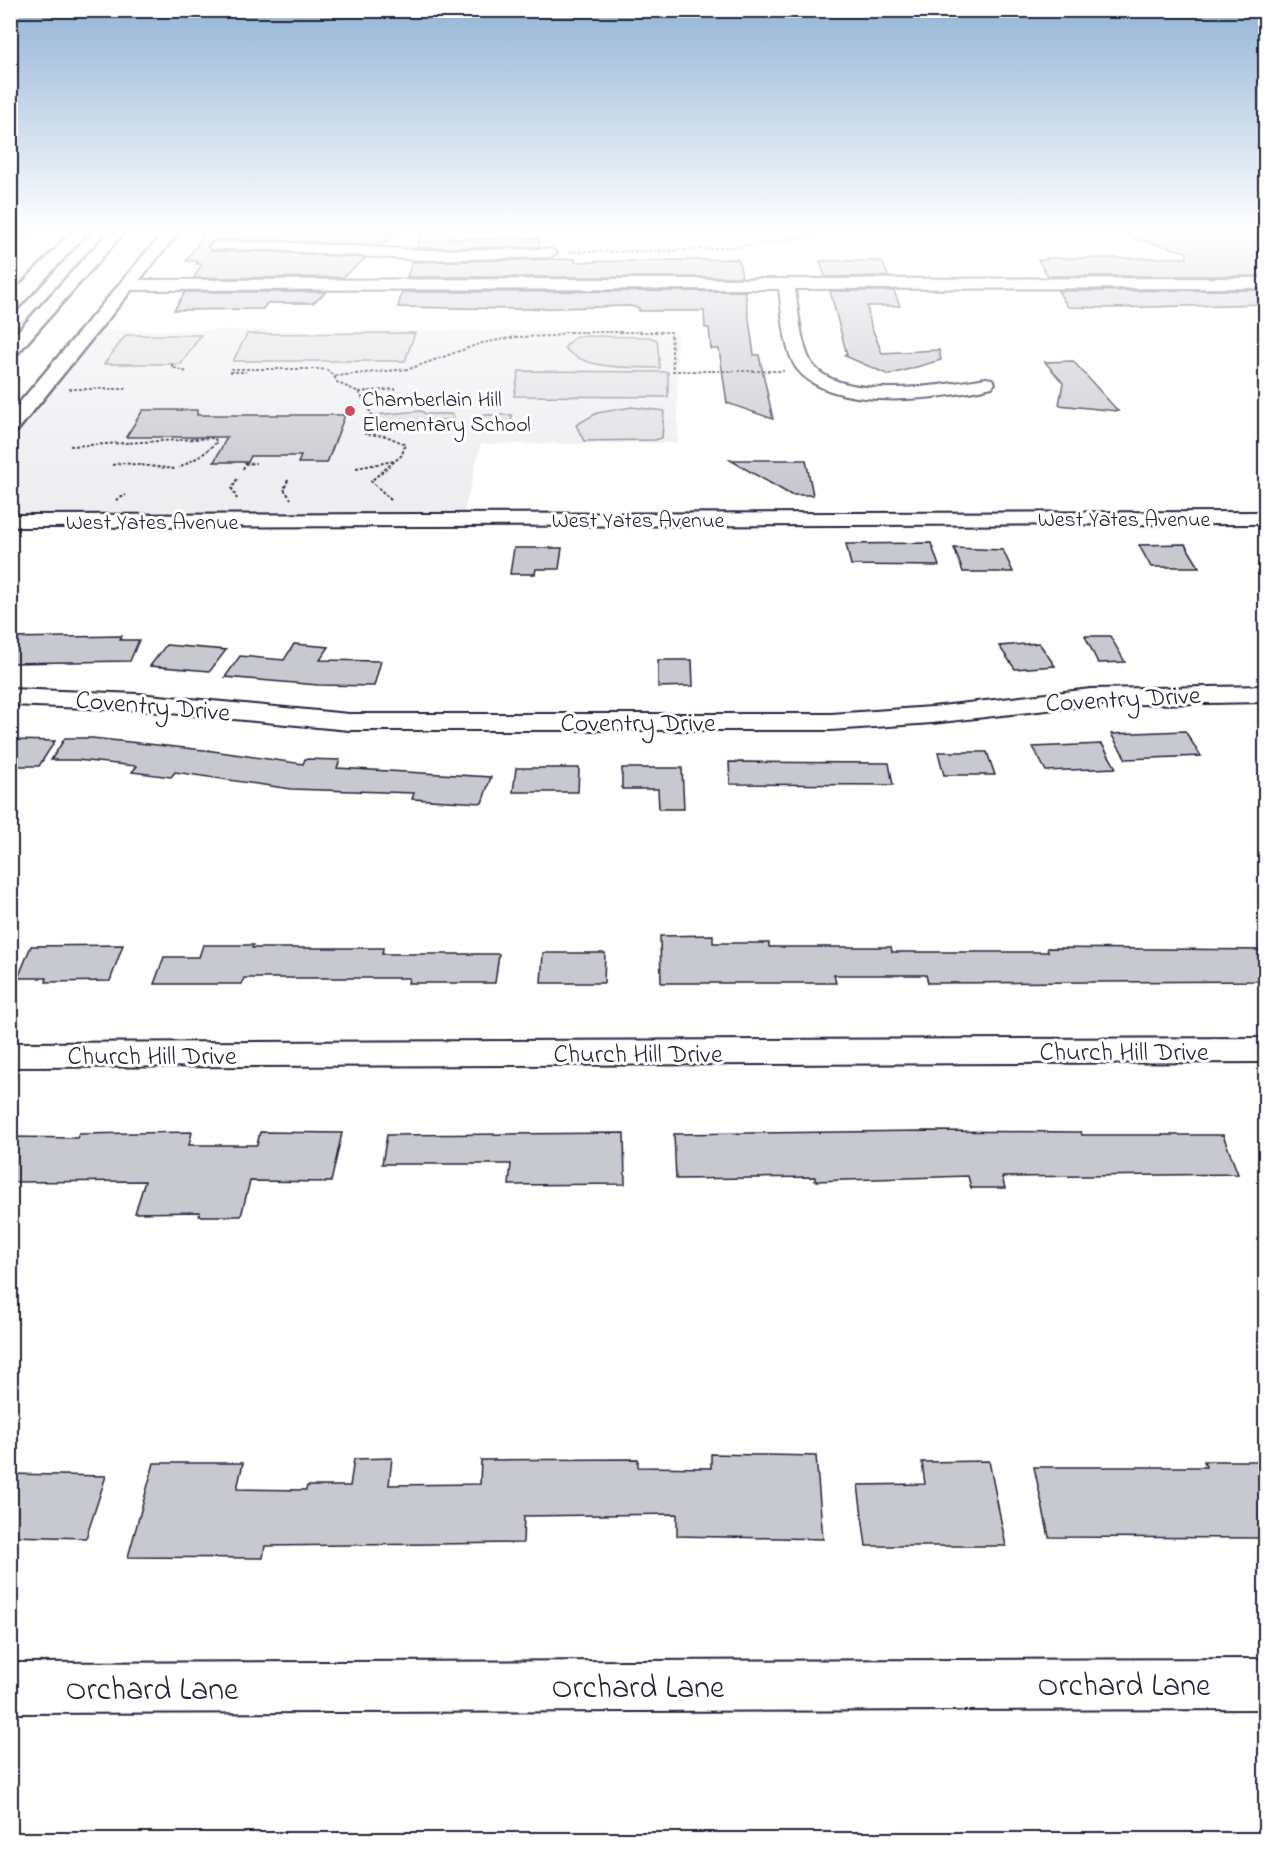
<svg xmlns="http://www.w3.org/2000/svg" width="1276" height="1850" viewBox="0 0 1276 1850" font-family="'Indie Flower',sans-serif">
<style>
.built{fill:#eeeef1}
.green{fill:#dfdfe2;stroke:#80808e;stroke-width:1.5}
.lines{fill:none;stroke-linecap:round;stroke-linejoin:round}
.stream{stroke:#7a7a88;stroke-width:4.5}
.building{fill:#c8c8cf;stroke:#22223b;stroke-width:1.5}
.minor-casing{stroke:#22223b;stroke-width:4}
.tertiary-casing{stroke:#22223b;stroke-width:5}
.trunk-casing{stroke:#22223b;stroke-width:5}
.path{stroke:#22223b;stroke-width:2;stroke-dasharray:3 2;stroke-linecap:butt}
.minor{fill:#fff;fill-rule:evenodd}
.tertiary{fill:#fff;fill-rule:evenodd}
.trunk{fill:#fff;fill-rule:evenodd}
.poi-dot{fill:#d1495b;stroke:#fff;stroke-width:2}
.labels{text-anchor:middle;stroke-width:6;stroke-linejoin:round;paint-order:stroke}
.far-poi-label{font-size:22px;fill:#22223b;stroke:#fff;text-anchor:start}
.far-street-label{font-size:22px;fill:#22223b;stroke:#fff}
.street-label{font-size:26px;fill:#22223b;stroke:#fff}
.near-street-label{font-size:32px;fill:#22223b;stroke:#fff}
</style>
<rect width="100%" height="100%" fill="#fff"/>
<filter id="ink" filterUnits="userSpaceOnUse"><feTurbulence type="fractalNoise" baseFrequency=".0167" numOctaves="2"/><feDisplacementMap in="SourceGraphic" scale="12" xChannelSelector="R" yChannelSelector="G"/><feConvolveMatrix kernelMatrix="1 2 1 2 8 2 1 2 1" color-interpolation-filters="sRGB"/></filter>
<g filter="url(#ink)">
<!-- built -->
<path class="built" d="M11 229H46L11 264Z
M90 330 677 331 678 443 481 444 462 520 11 521V427Z"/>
<!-- green -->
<path class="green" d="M415 333 405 361H233L247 334Z
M126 335H201L181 364H104Z
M576 336 649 337 657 340 660 368C629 367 587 371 564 348Z
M519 371 668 372V397L514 396Z
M632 407 664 411 662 438 655 440 584 441 576 425 597 413Z
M421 411 426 414H450L454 416 453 420H415L413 427 400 426 399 430H371L375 415Z
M481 415H512L510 432H478Z"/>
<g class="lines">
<!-- stream -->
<path class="stream" d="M10 383 16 377"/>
</g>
<!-- building -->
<path class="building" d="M215 229H334L397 232 381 246 274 240H216L207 245 211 251 274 252 366 258 343 277 194 278 202 264H196L199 261H186L205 232H213Z
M1130 229H1266V276H1048L1038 260H1047L1046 258H1187V252L1129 237Z
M421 233 454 235 450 239 540 238 539 247 417 248Z
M575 259V262L737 259 739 261 742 277H407L412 262Z
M820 261H882L888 276 825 277Z
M1266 290V304L1110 308 1068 307 1058 291Z
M745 291 754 355H759L773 419 727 403 719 349H711L709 328H705L704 311H639V308L630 306 521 309 398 307 402 292Z
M830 291H894L900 306H867L871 326 882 353 939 350 941 360 889 375 843 355H847Z
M185 292H326L313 303H267L263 309 174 310Z
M1073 361 1118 411 1059 405 1063 383 1045 362Z
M143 410H197V415H345L327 463H298L301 456H251L248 462H214L227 437H126Z
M730 460H806L813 495H791Z
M931 543 939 566 851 565 846 544Z
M1185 544 1199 567H1151L1139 545Z
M514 548H562L559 569H536L535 574H510Z
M954 548 1003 550 1013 572H963Z
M122 636 120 640H139L130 661 10 663V638Z
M1085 636H1110L1125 662 1098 663Z
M1039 643 1055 666 1015 669 999 646Z
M294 644 329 647 320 660 381 661 374 686 318 685 225 677 240 656 284 660Z
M166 645 226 650 210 671 150 666Z
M658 660H692L693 686 658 687Z
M1185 731 1201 756 1126 759 1111 734Z
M65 738H92L213 751 303 764 305 759 340 760 337 768 491 777 482 803 412 799 414 793 291 789 175 772 171 777 132 772 137 766 77 760H51Z
M10 740 55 741 39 766H10Z
M1102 744 1116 768 1046 771 1033 747Z
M938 752H987L995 775H944Z
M729 762 889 763 893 785 730 784Z
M516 768H579L578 792H513Z
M622 768H682L684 809H659L658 789H622Z
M713 935V943H769V947H891L892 952H1048L1047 948 1266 950V981L928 983 926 975H834L836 983H661L660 936Z
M123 945 110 981 46 982 47 978H18L31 946Z
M203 945H253L252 948H383L382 954H499L495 983H408L409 978H244L242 984H154L164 957H199Z
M543 953H605L604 983H541Z
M925 1131 1081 1132 1082 1135H1223L1238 1174 1002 1177 1005 1188H971L968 1176 815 1181V1177L676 1179 674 1134Z
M192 1132 189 1145H257L260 1132 342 1133 331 1182 250 1181 241 1216H199L200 1212 135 1213 145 1181 10 1182V1137L77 1138 79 1134Z
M624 1133 625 1184 509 1185 511 1164H382L387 1135Z
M711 1454 816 1456 823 1539 677 1536V1514L524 1516 523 1543 265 1546 263 1558 128 1557 154 1463H243L237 1489 306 1490 307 1486H350L354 1459 392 1458 389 1485 480 1484 481 1460 638 1459V1467L711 1468Z
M989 1461 1006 1546H866L858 1485 925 1484 922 1462Z
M1204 1461H1266V1538L1049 1537 1034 1467H1206Z
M10 1474 106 1476 86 1538 10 1536Z"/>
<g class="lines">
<defs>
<path id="minor" d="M216 242H274L421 250 550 249 557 253 550 257 421 260 274 250 211 249 209 246Z
M1266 278V288L795 289C798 308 801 349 813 365 841 402 945 385 986 378L992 379 995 383 992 387C944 399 832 414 797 369 784 352 782 310 779 289L127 290 119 285 127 280Z
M1266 512V524L10 527V515Z
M1266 686V702L1091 705 932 723 831 730H349L138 710 10 705V689L138 694 349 714H831L932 707 1091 689Z
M1266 1038V1062L10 1067V1043Z
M1266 1659V1709L10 1713V1663Z"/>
<path id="tertiary" d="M166 229H181L17 431 10 433V414Z"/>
<path id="trunk" d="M75 229H91L16 310 10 311V296Z
M111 229H127L16 355 10 356V340Z"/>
</defs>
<!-- minor casing -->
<use href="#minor" class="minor-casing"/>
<!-- tertiary casing -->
<use href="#tertiary" class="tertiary-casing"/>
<!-- trunk casing -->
<use href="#trunk" class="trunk-casing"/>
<!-- path -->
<path class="path" d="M569 252C659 251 748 253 835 229
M172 364V367L187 372
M231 369H319L327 370 334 376
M230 372H246
M69 389H126
M359 392 396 389
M70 446 214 438 217 442 202 455 179 468
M112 465 122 463 175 469
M356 468 394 461
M243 469 245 464 256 463
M237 479 232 489 237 499
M288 480 284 489 291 499
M116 500 126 495
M391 500 371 481 402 455 405 444 386 436 365 434 372 415 359 392 338 383 334 376 409 369 482 343 516 337 555 336 566 332H671L673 371H784"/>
<!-- minor -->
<use href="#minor" class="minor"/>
<!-- tertiary -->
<use href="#tertiary" class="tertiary"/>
<!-- trunk -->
<use href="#trunk" class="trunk"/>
</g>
</g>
<!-- sky -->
<linearGradient id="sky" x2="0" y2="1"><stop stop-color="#93b4d6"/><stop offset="0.47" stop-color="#fff"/><stop offset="1" stop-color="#fff" stop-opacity="0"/></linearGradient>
<rect width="1276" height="488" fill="url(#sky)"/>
<!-- markers -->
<circle class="poi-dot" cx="350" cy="411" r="6"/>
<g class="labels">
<!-- far-poi labels -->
<g class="far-poi-label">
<text x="362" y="406">Chamberlain Hill<tspan x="362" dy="25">Elementary School</tspan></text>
</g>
<!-- far-street labels -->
<g class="far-street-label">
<text x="1124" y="526">West Yates Avenue</text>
<text x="638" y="527">West Yates Avenue</text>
<text x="152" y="529">West Yates Avenue</text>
</g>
<!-- street labels -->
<g class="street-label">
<text transform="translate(1123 698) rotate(-3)" y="9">Coventry Drive</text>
<text transform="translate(153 705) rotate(5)" y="9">Coventry Drive</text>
<text x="638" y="731">Coventry Drive</text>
<text x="1124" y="1060">Church Hill Drive</text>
<text x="638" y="1062">Church Hill Drive</text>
<text x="152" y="1064">Church Hill Drive</text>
</g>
<!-- near-street labels -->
<g class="near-street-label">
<text x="1124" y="1695">Orchard Lane</text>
<text x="638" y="1697">Orchard Lane</text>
<text x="152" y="1699">Orchard Lane</text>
</g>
</g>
<!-- margin -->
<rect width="1276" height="1850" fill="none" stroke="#fff" stroke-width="36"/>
<rect x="18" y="18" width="1240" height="1814" fill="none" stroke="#22223b" stroke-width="2" filter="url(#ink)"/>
</svg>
